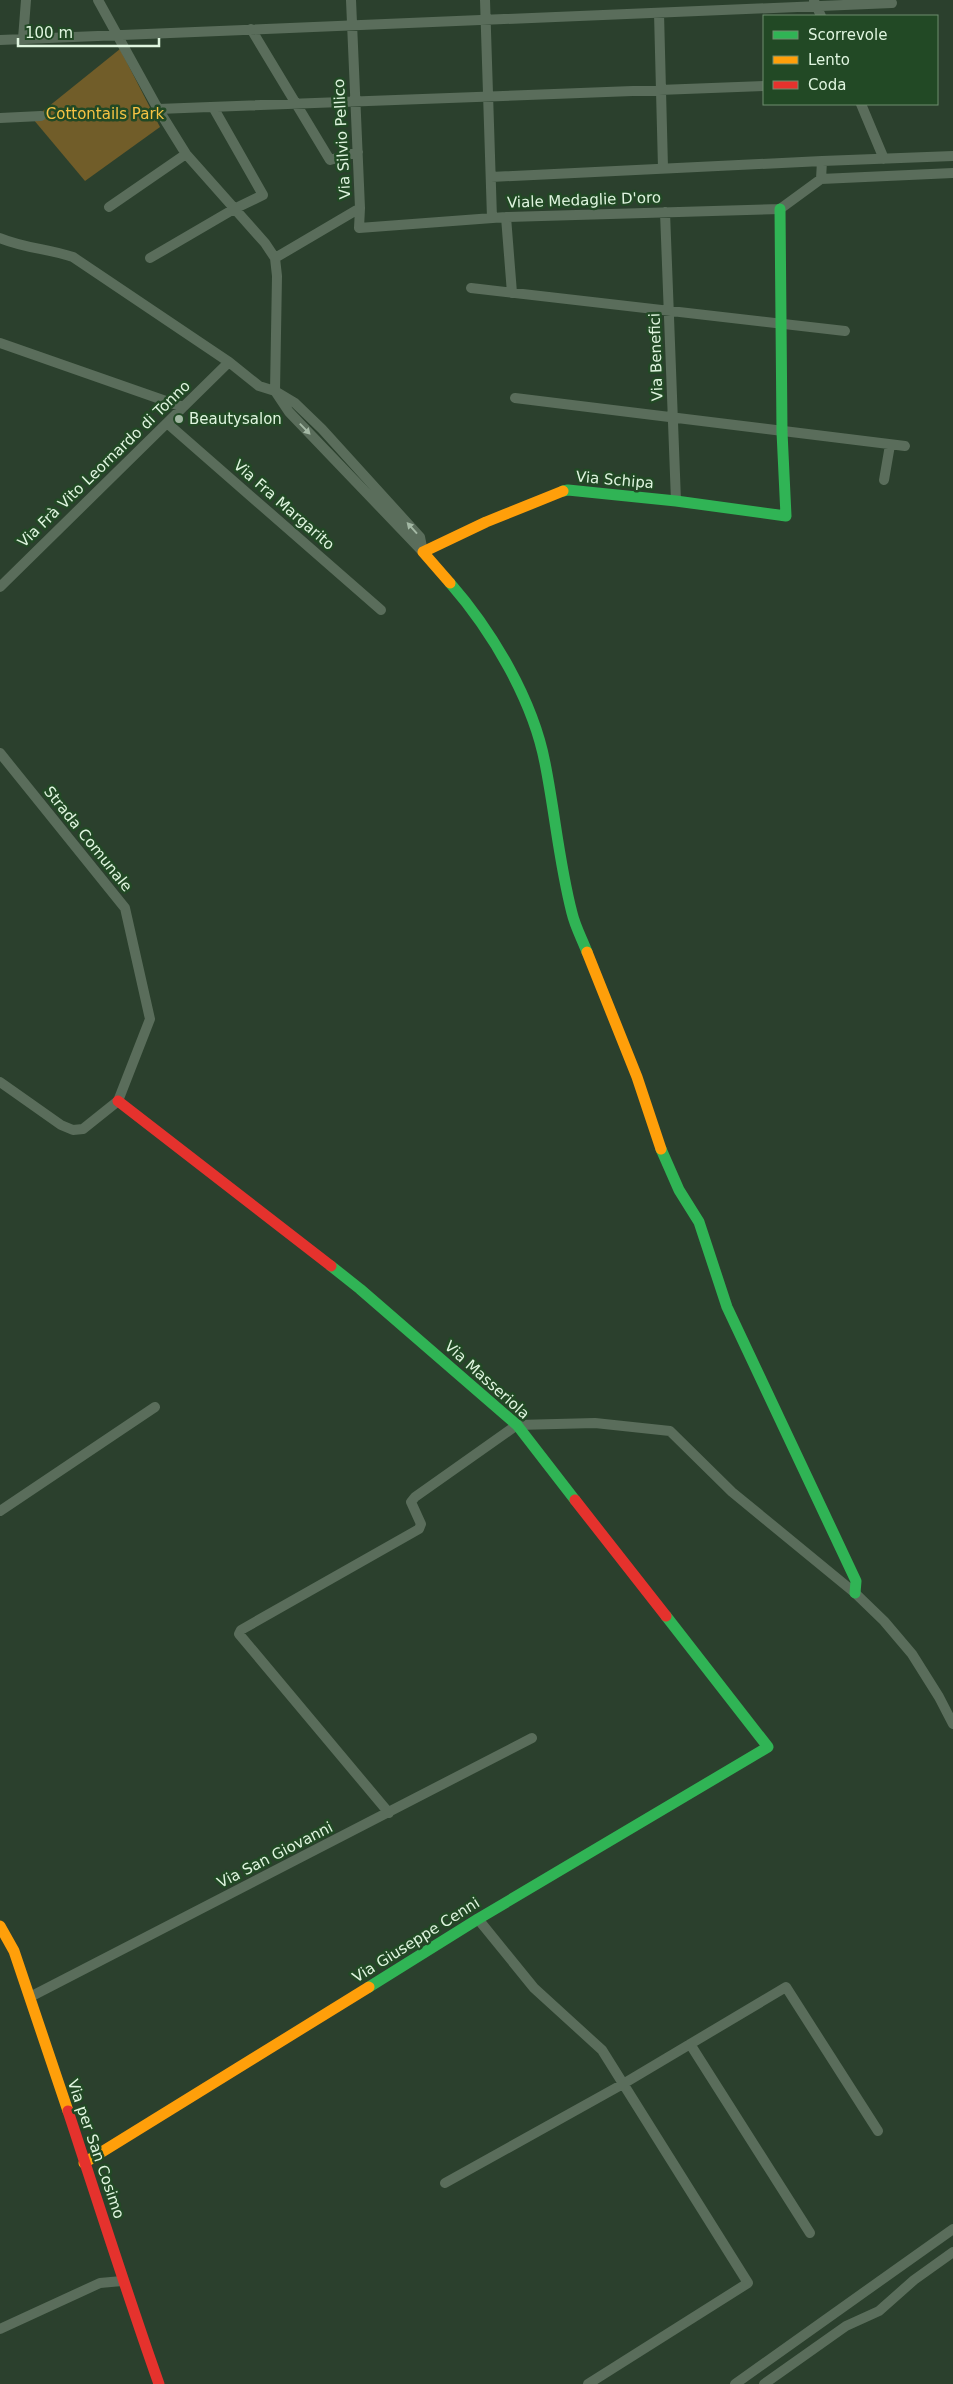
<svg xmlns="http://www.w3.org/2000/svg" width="953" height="2384" viewBox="0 0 953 2384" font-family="'DejaVu Sans',sans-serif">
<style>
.green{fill:#715d29}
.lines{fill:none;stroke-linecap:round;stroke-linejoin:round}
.street{stroke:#5a6d5b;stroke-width:10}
.fast{stroke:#30b455;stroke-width:11}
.slow{stroke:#ff9f0a;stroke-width:11}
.jam{stroke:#e5322d;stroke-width:11}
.oneway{fill:#a3b8a4}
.poi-dot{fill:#a0b6a1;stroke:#224925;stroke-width:2}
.labels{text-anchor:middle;stroke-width:5;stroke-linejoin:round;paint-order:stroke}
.park-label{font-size:15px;fill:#f7c344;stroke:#224925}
.street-label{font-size:15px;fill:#dff5df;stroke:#224925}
.poi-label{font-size:15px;fill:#dff5df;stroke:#224925;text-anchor:start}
</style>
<rect width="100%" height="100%" fill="#2b402d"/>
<!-- green -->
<path class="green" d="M120 49 160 127 85 181 33 119Z"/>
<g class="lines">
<!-- street -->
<path class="street" d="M485 0 492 218
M814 1 821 16
M659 13 663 168
M251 29 330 160 358 152
M23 39 26 0
M0 40 892 3
M861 104 884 159
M158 109 764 86
M0 118 41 116
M491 177 822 161
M821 179 822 161 953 156
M109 207 186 154
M360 208 359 228 506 217 780 209 821 179 953 173
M665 212 676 501
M506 217 512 293
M0 238C24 248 49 249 73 257L229 362 259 386 275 391 295 403 322 429 420 537 423 552 289 412 275 391 277 276 275 258 265 243 186 154 158 109 98 0
M150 258 234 209 263 195 213 107
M275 258 360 208 351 0
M471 288 845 331
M0 343 183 407
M515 398 905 446
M167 423 381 610
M884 480 890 445
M0 587 229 362
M0 753 125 908 150 1019 118 1101 83 1129 73 1130 61 1125 0 1082
M0 1511 155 1407
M389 1813 239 1634 241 1630 419 1529 421 1524 411 1502 415 1497 517 1425 595 1423 670 1431 732 1492 855 1593 884 1621 912 1654 939 1697 953 1724
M478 1919 534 1988 602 2050 748 2283 588 2384
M30 1997 532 1738
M690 2044 810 2233
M445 2183 623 2084 786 1987 878 2131
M0 2329 100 2283 122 2281
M735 2384 953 2229
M764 2384 846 2326 879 2311 914 2280 953 2252"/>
<!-- fast -->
<path class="fast" d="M563 491 568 490 676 501 786 516 782 432 780 209
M450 583C492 631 533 700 545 763 555 813 559 863 572 913 575 926 582 939 587 952
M661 1149 679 1190 699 1222 727 1307 856 1581 855 1593
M331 1266 360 1289 517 1425 575 1500
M369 1987 478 1919 768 1747 666 1616"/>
<!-- slow -->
<path class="slow" d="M450 583 423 552 486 522 563 491
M587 952 637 1077 661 1149
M0 1926 14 1951 68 2111
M84 2163 369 1987"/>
<!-- jam -->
<path class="jam" d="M118 1101 331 1266
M575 1500 666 1616
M68 2111C98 2202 127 2294 159 2384"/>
</g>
<!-- one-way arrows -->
<defs><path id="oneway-solid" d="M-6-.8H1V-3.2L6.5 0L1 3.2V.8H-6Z" transform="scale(1.25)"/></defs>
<g class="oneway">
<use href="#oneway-solid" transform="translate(305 429) rotate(46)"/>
<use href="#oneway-solid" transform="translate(412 528) rotate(-132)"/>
</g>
<!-- markers -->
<circle class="poi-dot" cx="179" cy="419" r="5"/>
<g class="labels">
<!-- park labels -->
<g class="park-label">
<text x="105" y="119">Cottontails Park</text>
</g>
<!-- street labels -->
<g class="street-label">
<text transform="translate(342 139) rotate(-93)" y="5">Via Silvio Pellico</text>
<text transform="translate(584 200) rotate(-2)" y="5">Viale Medaglie D'oro</text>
<text transform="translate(656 357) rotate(-92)" y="5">Via Benefici</text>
<text transform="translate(104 464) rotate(-44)" y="5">Via Frà Vito Leornardo di Tonno</text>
<text transform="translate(615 480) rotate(5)" y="5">Via Schipa</text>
<text transform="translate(284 505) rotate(41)" y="5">Via Fra Margarito</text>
<text transform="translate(88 839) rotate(51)" y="5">Strada Comunale</text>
<text transform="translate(487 1380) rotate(42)" y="5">Via Masseriola</text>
<text transform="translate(275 1855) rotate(-27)" y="5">Via San Giovanni</text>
<text transform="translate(416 1940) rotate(-32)" y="5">Via Giuseppe Cenni</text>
<text transform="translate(96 2149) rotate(71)" y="5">Via per San Cosimo</text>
</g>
<!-- poi labels -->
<g class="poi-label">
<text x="189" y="424">Beautysalon</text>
</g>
</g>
<!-- legend -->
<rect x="763" y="15" width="175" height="90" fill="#224925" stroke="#6e8e6f"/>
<rect x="773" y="31" width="25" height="8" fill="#30b455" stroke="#6e8e6f"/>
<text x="808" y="40" font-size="15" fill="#dff5df">Scorrevole</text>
<rect x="773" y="56" width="25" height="8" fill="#ff9f0a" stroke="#6e8e6f"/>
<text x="808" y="65" font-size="15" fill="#dff5df">Lento</text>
<rect x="773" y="81" width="25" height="8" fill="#e5322d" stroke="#6e8e6f"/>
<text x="808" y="90" font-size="15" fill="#dff5df">Coda</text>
<!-- scale -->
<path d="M18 38v8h141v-8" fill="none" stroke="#dff5df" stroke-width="2.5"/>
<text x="25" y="38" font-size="15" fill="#dff5df" stroke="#224925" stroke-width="4" paint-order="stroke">100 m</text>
</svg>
